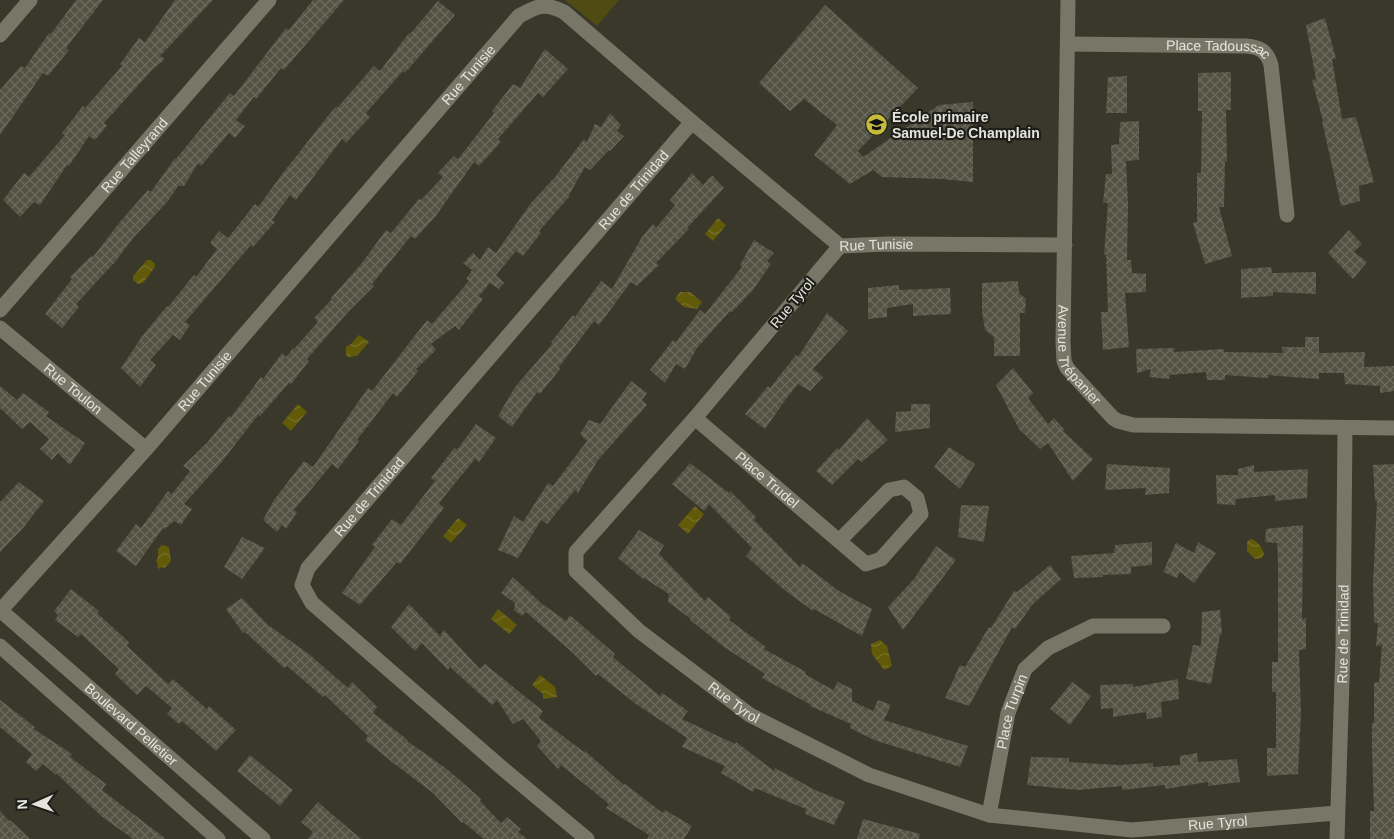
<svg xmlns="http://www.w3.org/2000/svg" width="1394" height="839" viewBox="0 0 1394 839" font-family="Arial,sans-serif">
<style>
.park{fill:#504b12}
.water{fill:url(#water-waves)}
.building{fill:url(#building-cross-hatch)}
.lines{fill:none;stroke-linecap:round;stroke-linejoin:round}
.street{stroke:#777667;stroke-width:15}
.secondary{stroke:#777667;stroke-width:15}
.labels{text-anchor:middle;stroke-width:4.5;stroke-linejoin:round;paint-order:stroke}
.street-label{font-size:14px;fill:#e5e4dc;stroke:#1f1f19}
.poi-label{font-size:14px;font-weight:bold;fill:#e5e4dc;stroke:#1f1f19;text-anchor:start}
</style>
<defs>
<pattern id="water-waves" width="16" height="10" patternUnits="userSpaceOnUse" patternTransform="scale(1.25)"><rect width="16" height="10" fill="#615a08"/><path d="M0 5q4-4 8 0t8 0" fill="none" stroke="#78722b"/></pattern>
<pattern id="building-cross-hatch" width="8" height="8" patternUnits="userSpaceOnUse" patternTransform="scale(1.25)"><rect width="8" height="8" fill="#535243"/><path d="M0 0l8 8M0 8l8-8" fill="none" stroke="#6c6b5e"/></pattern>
</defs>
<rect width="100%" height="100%" fill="#39382a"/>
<!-- park -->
<path class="park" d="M565 0H619L597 26Z"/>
<!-- water -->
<path class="water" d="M718 218 726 225 713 241 705 234Z
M147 260H151L155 264V267L143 283 138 284 133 280V276Z
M680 292H690L702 302 697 309 684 307 675 299Z
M359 335 369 342 357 356 348 357 346 355V347L351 344Z
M298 404 307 412 291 431 282 423Z
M695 506 704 514 688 534 678 525Z
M458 518 467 525 451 543 443 536Z
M1250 539C1256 539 1263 548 1264 554L1262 558 1255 559 1247 551V542Z
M162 545 169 547 171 561 165 568 161 567 159 569 157 566 158 564 156 561 158 557V549Z
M498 609 517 625 509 634 491 619Z
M880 640 887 646 892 666 884 670 872 654 871 644Z
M540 675 555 687 557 697 543 699V694L532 685Z"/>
<!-- building -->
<path class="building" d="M76 0H103L66 48 69 50 48 76 43 73 0 135V90L21 66 25 68 49 33 51 34Z
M175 0H213L160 56 165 59 152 70 104 123 107 126 95 140 89 136 69 166 67 165 40 205 34 202 20 217 3 200 24 173 29 177 65 135 62 133 83 106 85 108 122 66 120 64 139 38 145 42Z
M313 0H344L284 70 281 68 256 99 254 97 236 120 245 126 235 138 229 133 201 166 198 163 184 186H178L168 201 134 237 115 262 76 304 79 307 62 328 45 314 72 279 70 277 91 256 93 257 119 223 148 190 151 192 175 158 176 159 230 93 234 96 286 28 289 30Z
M438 1 455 15 405 73 403 71 366 113 370 117 346 143 342 139 296 200 290 195 272 220 275 222 253 247 251 245 185 322 190 325 180 340 173 335 150 360 156 365 140 387 121 368 143 335 167 306 168 307 194 275 196 277 217 249 210 243 219 231 228 238 255 204 258 207 283 173 335 107 337 108 374 66 380 71 409 33 410 34Z
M825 5 918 88 858 151 863 157 939 105 973 102V182L943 179 882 177 873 170 850 184 814 155 837 125 804 99 790 111 759 83Z
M1325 18 1336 59H1332L1342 119 1356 117 1374 182 1359 186 1360 201 1341 206 1322 121H1323L1312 80 1316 79 1306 25Z
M545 49 568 69 543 97 538 93 498 139 501 142 479 166 474 162 435 217 415 239 411 236 372 284 374 286 348 312 307 359 309 361 291 384 289 383 260 416 258 415 220 464 184 504 192 509 181 525 174 521 165 529 163 528 136 566 116 551 136 524 141 528 168 491 172 494 190 471 183 466 207 443 229 416 231 417 261 377 263 379 282 353 286 357 293 348 294 349 318 322 314 318 332 299 331 298 362 263 386 230 391 233 419 199 421 200 443 177 438 173 454 156 458 159 494 113 492 111 513 84 520 88Z
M1231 72V110H1226L1227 162H1225L1224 207H1219L1232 256 1205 264 1193 223 1197 222V173H1201L1202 111H1198V73Z
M1127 76V113H1106L1108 77Z
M610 113 621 125 617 131 624 136 610 151 609 150 590 170 585 167 569 195 570 196 539 231 541 233 523 256 516 251 496 275 504 283 499 289 490 283 479 296 483 299 459 330 455 326 431 344 436 350 416 369 418 371 397 397 393 393 357 440 359 441 338 469 332 464 294 510 297 512 286 529 282 525 277 532 263 520 274 500 304 461 313 467 368 388 372 391 427 320 432 324 469 281 466 279 472 270 463 263 473 253 480 260 488 247 496 253 531 203 555 177 584 139 587 142 595 124 601 127Z
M1139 121V160L1126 161 1128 205 1127 260H1131L1132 273 1146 274V292L1125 293 1129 347 1103 350 1101 312H1108L1106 254 1104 255 1108 203H1103L1106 174H1112L1111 145 1119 144 1120 122Z
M692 173 703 185 712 175 724 188 687 228 689 229 656 263 659 265 637 286 631 282 599 325 594 321 559 367 560 369 540 394 537 392 512 427 498 416 515 387 553 343 551 342 573 315 575 317 601 281 612 289 642 237 653 224 656 228 675 205 670 200Z
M1349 230 1362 244 1354 252 1367 262 1353 279 1328 253Z
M754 240 774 253 767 261 771 264 753 290 732 312 730 311 697 348 685 369 676 364 665 383 650 370 673 340 676 342 700 310 705 314 742 267 740 265Z
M1271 267 1272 273 1316 272V294L1273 292V296L1241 298V269Z
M1018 281 1019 293 1026 299 1025 313H1020V356H994V337L985 330 982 311V283Z
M899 285V290L950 288 951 314 913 316V304L887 308V317L868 319V288Z
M827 313 848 331 813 369 823 377 810 391 798 384 786 399 765 429 745 414 768 386 770 388 796 355 798 357Z
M1305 337H1319V353L1365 352 1364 367 1394 366V391L1380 393V386L1345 384 1344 373H1319V379L1268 375V378L1225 375V380H1207L1206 372 1170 375 1169 379 1149 377 1151 369 1137 373 1136 349 1175 348 1174 352 1224 349V352L1283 353 1282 347H1305Z
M1013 368 1033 393 1028 398 1048 424 1054 418 1065 430 1063 431 1093 459 1073 481 1048 443 1040 449 1019 429 996 385Z
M631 381 647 393 642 400 647 405 598 460 578 493 575 490 547 524 541 520 518 558 498 550 514 516 523 522 548 483 553 486 587 441 580 434 589 420 600 424Z
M0 386 17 400 23 393 49 412 46 416 85 443 70 465 58 453 52 460 40 449 49 439 30 422 22 429 0 408Z
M911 404H930V428L895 432 896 412 911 411Z
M867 418 888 440 862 462 858 459 832 485 816 471 837 448 839 450Z
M476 424 496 438 479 462 475 459 439 503 444 508 400 564 397 562 360 605 342 593 375 547 372 545 392 519 401 525 435 481 431 478 455 447 457 450Z
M949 447 975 464 960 489 934 467Z
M690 463 729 493 730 491 756 517 754 520 800 567 802 563 839 591 872 609 862 636 814 609 813 611 783 589 746 556 752 548 709 504 704 511 672 484Z
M1107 464 1170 468 1169 493 1145 495 1146 488 1105 490Z
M1394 464V839H1370V811H1374L1372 748V723H1374V683L1379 682 1382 645 1376 646 1378 623H1374L1373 583 1377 501H1375L1373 465Z
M1254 465V472L1308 469 1307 498 1275 501V495L1236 499 1235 505 1217 504 1216 475H1238V469Z
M19 482 44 501 23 528 0 552V502Z
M961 505 989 506 984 542 958 537Z
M1303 525 1302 619 1306 618V649L1299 650 1301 713 1298 774 1267 776V748H1276V692H1272V662H1278V559L1277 543 1265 542 1266 529Z
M639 530 664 545 659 554 705 601 708 597 731 617 729 620 766 647 764 649 806 672 805 674 833 690 838 682 852 689V701L873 711 878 700 891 705 884 720 968 746 960 767 874 740 850 728 851 724 810 706 811 705 762 678 765 674 724 647 690 620 691 619 668 602 669 594 644 578 643 579 618 558Z
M242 537 265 548 242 579 224 567Z
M1152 542V565L1131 567V574L1103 575V577L1074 578 1071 556 1114 553 1115 545Z
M1198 542 1216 553 1194 583 1180 572 1177 578 1163 572 1176 543 1194 553Z
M936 546 956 560 903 630 888 607 914 579Z
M1050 565 1061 579 1033 604 1015 629 1012 627 969 706 945 698 960 665 965 667 989 627 991 628 1014 591 1017 592Z
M513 577 541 603 566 621 570 615 615 654 613 657 660 696 662 693 688 711 682 719 735 744 736 742 774 771 775 768 815 790 845 802 834 825 805 814 806 809 755 788 753 792 721 773 725 766 682 747 687 738 636 704 598 674 596 676 573 653 526 612 522 616 514 610 515 603 501 593Z
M71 589 99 611 97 613 129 642 127 646 168 684 173 679 207 709 209 706 236 730 216 751 182 721 179 724 167 714 172 708 146 686 137 695 115 674 119 669 81 634 78 637 55 620 58 615 54 611Z
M242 598 267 624 310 655 348 688 352 682 377 707 373 713 408 740 407 741 447 769 481 799 480 801 501 823 507 817 521 829 518 832 527 839H484L463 822 462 823 433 793 392 762 365 740 368 736 325 695 323 697 287 666 284 668 245 632 243 633 226 609Z
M409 604 440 636 444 630 480 669 485 664 543 711 539 718 584 752 585 751 624 785 625 784 663 813 665 810 692 826 684 839H647L649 835 606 808 609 804 561 765 558 769 537 746 541 741 523 719 513 724 497 700 492 705 450 667 448 670 422 643 415 651 391 627Z
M1220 610 1222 634 1220 635 1211 684 1186 679 1193 645 1201 646 1202 612Z
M1178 679 1179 699 1161 702 1162 717 1147 719 1146 712 1113 717V708L1101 709 1100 685 1133 684V687Z
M1072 682 1091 696 1070 725 1050 709Z
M0 700 35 727 34 729 72 754 70 757 106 784 102 790 166 839H133L101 816 56 773V775L43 764 36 771 26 762 32 754 0 727Z
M1197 753 1198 762 1237 759 1240 782 1208 786V782L1165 789V785L1122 790V786L1078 790 1027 785 1031 757 1069 758V762L1118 765 1153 763V767L1180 765V756Z
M250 755 293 790 280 806 237 771Z
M318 802 361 839H308L313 832 301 822Z
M0 811 9 821 10 820 30 839H0Z
M863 819 920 834 919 839H857Z"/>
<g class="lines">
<!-- street -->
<g class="street">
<path id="s1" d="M1068 0 1063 342 1064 361 1067 368 1113 418 1118 421 1133 425 1394 428"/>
<path d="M0 35 30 0"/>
<path id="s2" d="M1068 44 1246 46C1260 47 1267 51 1271 65L1287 215"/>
<path id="s3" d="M840 246 695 418 576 552V571L639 631 750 715 869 775 989 815 1132 830 1337 813"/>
<path id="s4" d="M0 310 269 0"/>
<path id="s5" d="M0 328 146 449"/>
<path id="s6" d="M695 418 866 564 881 559 921 514 917 498 904 487 889 490 839 541"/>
<path id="s7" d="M0 611 146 449 519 16C537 6 544 2 564 12L692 122 840 246 887 244 1065 245"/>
<path id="s8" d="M989 815 1008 713 1025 669 1048 648 1093 626H1163"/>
<path id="s9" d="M587 839 502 768 312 603 302 585 308 568 692 122"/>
<path id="s10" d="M1337 839 1343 648 1345 428"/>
</g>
<!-- secondary -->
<g class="secondary">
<path id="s11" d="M0 610 263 839"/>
<path d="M0 646 218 839"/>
</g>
</g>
<!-- icons -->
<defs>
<symbol id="school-disc" viewBox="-11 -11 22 22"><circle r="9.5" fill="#c7bb3c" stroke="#1f1f19"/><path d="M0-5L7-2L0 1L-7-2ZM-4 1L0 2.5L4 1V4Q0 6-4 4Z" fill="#111"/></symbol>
</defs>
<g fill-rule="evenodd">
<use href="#school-disc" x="864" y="112" width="25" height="25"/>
</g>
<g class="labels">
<!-- street labels -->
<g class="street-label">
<text dy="5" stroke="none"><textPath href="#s2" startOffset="151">Place Tadoussac</textPath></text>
<text dy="5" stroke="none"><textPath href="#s7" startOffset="712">Rue Tunisie</textPath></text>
<text dy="5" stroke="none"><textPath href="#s4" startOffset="205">Rue Talleyrand</textPath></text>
<text dy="5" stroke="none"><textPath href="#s9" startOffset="900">Rue de Trinidad</textPath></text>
<text dy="5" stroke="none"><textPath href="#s7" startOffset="1236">Rue Tunisie</textPath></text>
<text transform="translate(792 303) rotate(-50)" y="5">Rue Tyrol</text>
<text dy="5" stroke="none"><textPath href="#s1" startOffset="360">Avenue Trépanier</textPath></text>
<text dy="5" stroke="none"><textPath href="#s7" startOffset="308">Rue Tunisie</textPath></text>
<text dy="5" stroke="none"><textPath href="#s5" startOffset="95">Rue Toulon</textPath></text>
<text dy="5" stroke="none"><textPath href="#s6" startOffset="95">Place Trudel</textPath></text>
<text dy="5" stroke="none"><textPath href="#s9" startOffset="495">Rue de Trinidad</textPath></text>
<text dy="5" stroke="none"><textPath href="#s10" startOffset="205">Rue de Trinidad</textPath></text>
<text dy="5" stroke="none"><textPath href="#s3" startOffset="629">Rue Tyrol</textPath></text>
<text dy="5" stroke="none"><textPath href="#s8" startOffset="106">Place Turpin</textPath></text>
<text dy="5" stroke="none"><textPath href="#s11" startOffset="174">Boulevard Pelletier</textPath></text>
<text dy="5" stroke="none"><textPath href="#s3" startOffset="1139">Rue Tyrol</textPath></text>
</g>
<!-- poi labels -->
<g class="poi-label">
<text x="892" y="122">École primaire<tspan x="892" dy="16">Samuel-De Champlain</tspan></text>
</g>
</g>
<!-- north arrow -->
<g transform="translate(35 804) rotate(268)" stroke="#1f1f19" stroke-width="4" paint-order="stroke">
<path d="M0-4L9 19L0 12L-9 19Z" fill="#e5e4dc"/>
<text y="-8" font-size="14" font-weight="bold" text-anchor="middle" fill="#e5e4dc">N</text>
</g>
</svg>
